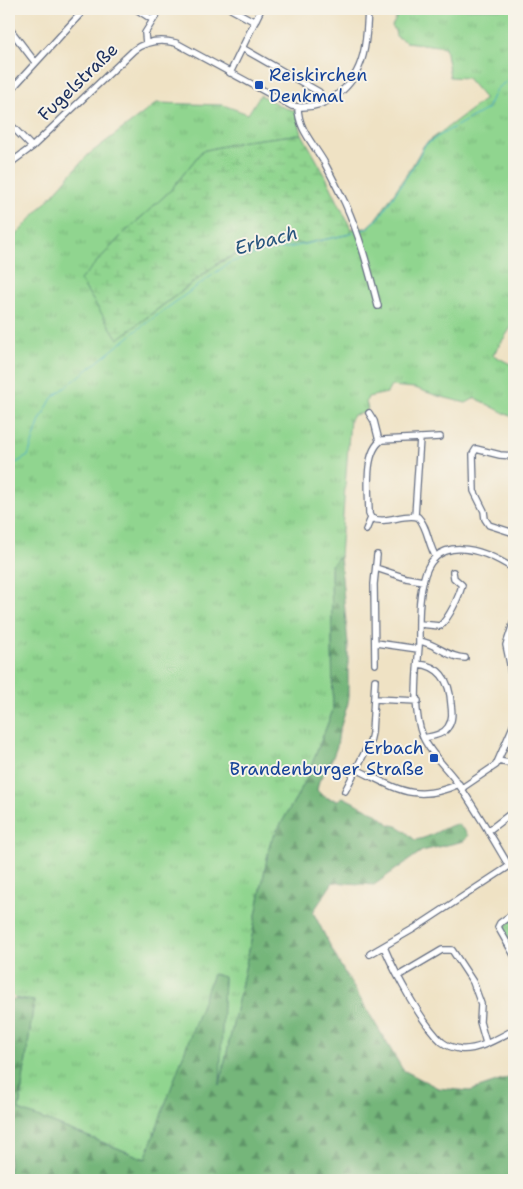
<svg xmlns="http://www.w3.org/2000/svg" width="523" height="1189" viewBox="0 0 523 1189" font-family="'Shantell Sans',sans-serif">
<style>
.grass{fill:url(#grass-tufts);stroke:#568276}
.forest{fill:url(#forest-firs);stroke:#48726c}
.wetland{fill:url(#wetland-marsh);stroke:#568276}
.park{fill:url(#park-crowns);stroke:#568276}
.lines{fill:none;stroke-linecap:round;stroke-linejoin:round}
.stream{stroke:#48aec8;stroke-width:1}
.minor-casing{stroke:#656e82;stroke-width:8}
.minor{stroke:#fff;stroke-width:5.5}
.transit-dot{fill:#1a4fb4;stroke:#f7f3e8;stroke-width:2}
.labels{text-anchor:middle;stroke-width:4;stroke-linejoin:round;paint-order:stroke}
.transit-label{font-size:18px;fill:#164399;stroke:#f7f3e8;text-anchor:start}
.street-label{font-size:18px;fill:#1b2f5e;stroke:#f7f3e8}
.water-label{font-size:19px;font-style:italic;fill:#28557e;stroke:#f7f3e8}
</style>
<defs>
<pattern id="grass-tufts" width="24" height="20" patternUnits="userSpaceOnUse" patternTransform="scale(1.25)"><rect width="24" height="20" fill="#90d58f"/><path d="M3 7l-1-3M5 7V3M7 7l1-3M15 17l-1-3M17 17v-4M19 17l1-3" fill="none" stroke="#7cb77e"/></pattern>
<pattern id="forest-firs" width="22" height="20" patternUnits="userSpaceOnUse" patternTransform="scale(1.25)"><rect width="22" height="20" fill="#74b67a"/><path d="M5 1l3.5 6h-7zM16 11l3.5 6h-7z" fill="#5e9467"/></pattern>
<pattern id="wetland-marsh" width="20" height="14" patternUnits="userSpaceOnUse" patternTransform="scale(1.25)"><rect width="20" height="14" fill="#90d58f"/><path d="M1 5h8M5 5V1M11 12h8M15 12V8" fill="none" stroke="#7cb77e"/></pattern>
<pattern id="park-crowns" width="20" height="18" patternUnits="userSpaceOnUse" patternTransform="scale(1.25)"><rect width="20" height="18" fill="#90d58f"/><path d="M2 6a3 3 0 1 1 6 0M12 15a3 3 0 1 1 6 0" fill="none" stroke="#7cb77e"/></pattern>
</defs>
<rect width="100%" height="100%" fill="#f7f3e8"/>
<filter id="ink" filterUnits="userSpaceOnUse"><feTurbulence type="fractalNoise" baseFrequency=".02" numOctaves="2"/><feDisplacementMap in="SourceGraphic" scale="10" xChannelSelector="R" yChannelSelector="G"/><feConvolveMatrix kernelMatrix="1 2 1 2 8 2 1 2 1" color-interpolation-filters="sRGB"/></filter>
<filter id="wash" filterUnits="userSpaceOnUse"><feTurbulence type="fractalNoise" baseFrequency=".0096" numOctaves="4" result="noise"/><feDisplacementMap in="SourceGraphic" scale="20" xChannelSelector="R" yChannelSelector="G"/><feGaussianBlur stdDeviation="1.12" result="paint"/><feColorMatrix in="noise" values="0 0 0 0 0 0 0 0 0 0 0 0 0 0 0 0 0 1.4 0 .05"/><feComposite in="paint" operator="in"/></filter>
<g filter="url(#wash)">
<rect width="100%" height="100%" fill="#efe2c4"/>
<!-- grass -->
<path class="grass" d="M427 9H514V323L493 355 514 366V418L475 398 466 403 438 396 415 388 391 386 387 393 368 397 366 402 368 409 364 413 354 415 350 419 340 556 331 565 333 710 305 782 270 843 252 936 219 1089 224 978 213 974 146 1159 19 1110 34 1001 15 998 9 992V242L12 240 88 155 157 103 223 105 248 114 260 95 285 108 296 111 302 134 245 141 202 151 170 191 122 235 80 280 118 339 221 262 250 248 285 240 302 244 350 234 351 229 366 228 378 217 412 166 424 145 485 99 467 78 450 77 445 47 406 42 396 36 395 31 392 26 399 13Z"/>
<!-- forest -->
<path class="forest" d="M340 556 348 644V703L339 732 337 746 333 757 319 781 317 790C322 797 329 799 338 800L343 797 377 814 390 825C402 825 406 833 415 840 431 838 442 827 457 824L465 831 468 836 464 841 422 851 374 885 333 882 313 912 339 963 403 1070 438 1088 470 1091 514 1076V1180H9V999L34 1001 19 1110 145 1159 213 974 224 977 220 1085 252 936 270 843 305 782 333 710 331 565Z"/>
<!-- wetland -->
<path class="wetland" d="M302 134 325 175 351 229V234L302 244 285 240 250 248 221 261 118 339 80 280 122 235 170 191 202 151 245 141Z"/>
<!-- park -->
<path class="park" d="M514 919V948L504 930V926Z"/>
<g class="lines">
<!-- stream -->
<path class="stream" d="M358 232 367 228 379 218 413 167 425 145 442 134 487 109 496 89 514 76
M9 467 28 456 40 420 52 398 141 327 229 263 258 253 292 247 354 233"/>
</g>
</g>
<g filter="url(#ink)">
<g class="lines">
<defs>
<path id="minor" d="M136 9 153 20
M231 9 255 22
M9 28 35 62
M146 44 145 33 160 9
M242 48 319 92 324 102
M230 73 261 9
M9 92 83 11
M298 107C298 129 313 143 324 162 331 175 338 189 345 203 360 236 369 271 378 306
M9 123 32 147
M9 164 32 147 134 50C146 41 161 39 176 43L292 106C326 112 355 87 363 55 367 40 367 24 368 9
M369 413 374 421 379 441
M514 456 500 455 476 449 473 454 474 491 484 511 485 519 489 525 514 533
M415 516 420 438
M366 530 371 518
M436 557C428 545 428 527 418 517 402 513 386 525 371 518L369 514C369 495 363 452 382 440L440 437
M376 568 406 578 423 581
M514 621 506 645 510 664 514 705
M420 624 440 626C449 618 459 597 462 585L454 578 453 572
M419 641C436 643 448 658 465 658
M376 643 418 649
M375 664 374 584 377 555
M418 664C442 666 450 683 451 704 452 712 453 720 448 727 443 735 432 736 424 738
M374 699 418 701
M498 761 514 764
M356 769C396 788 415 804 459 784
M462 788 496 765 514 724
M345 791 370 742 372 733 375 680
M488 831 514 811
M509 866C493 839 477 811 459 785 448 769 431 755 423 737 412 710 417 674 419 646 419 625 418 603 423 582 434 531 483 549 514 569
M514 913 500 923 498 927 514 955
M384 947C395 973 422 1024 442 1042 447 1046 454 1048 460 1049 478 1051 498 1038 514 1030
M370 954 415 928 514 863
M398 976 442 950H452L473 982 481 1004 480 1022 486 1043"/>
</defs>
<!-- minor casing -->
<use href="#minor" class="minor-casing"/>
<!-- minor -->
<use href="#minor" class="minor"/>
</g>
</g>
<!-- markers -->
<g class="transit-dot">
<rect x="254" y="80" width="10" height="10" rx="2.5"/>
<rect x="429" y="753" width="10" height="10" rx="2.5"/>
</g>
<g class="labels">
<!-- transit labels -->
<g class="transit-label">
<text x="269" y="81">Reiskirchen<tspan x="269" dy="21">Denkmal</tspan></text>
<text x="424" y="754" text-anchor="end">Erbach<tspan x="424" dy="21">Brandenburger Straße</tspan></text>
</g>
<!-- street labels -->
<g class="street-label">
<text transform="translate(78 82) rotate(-44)" y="6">Fugelstraße</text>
</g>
<!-- water labels -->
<g class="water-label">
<text transform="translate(266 240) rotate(-15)" y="7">Erbach</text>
</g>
</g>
<!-- margin -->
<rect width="523" height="1189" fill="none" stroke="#f7f3e8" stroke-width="30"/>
</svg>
